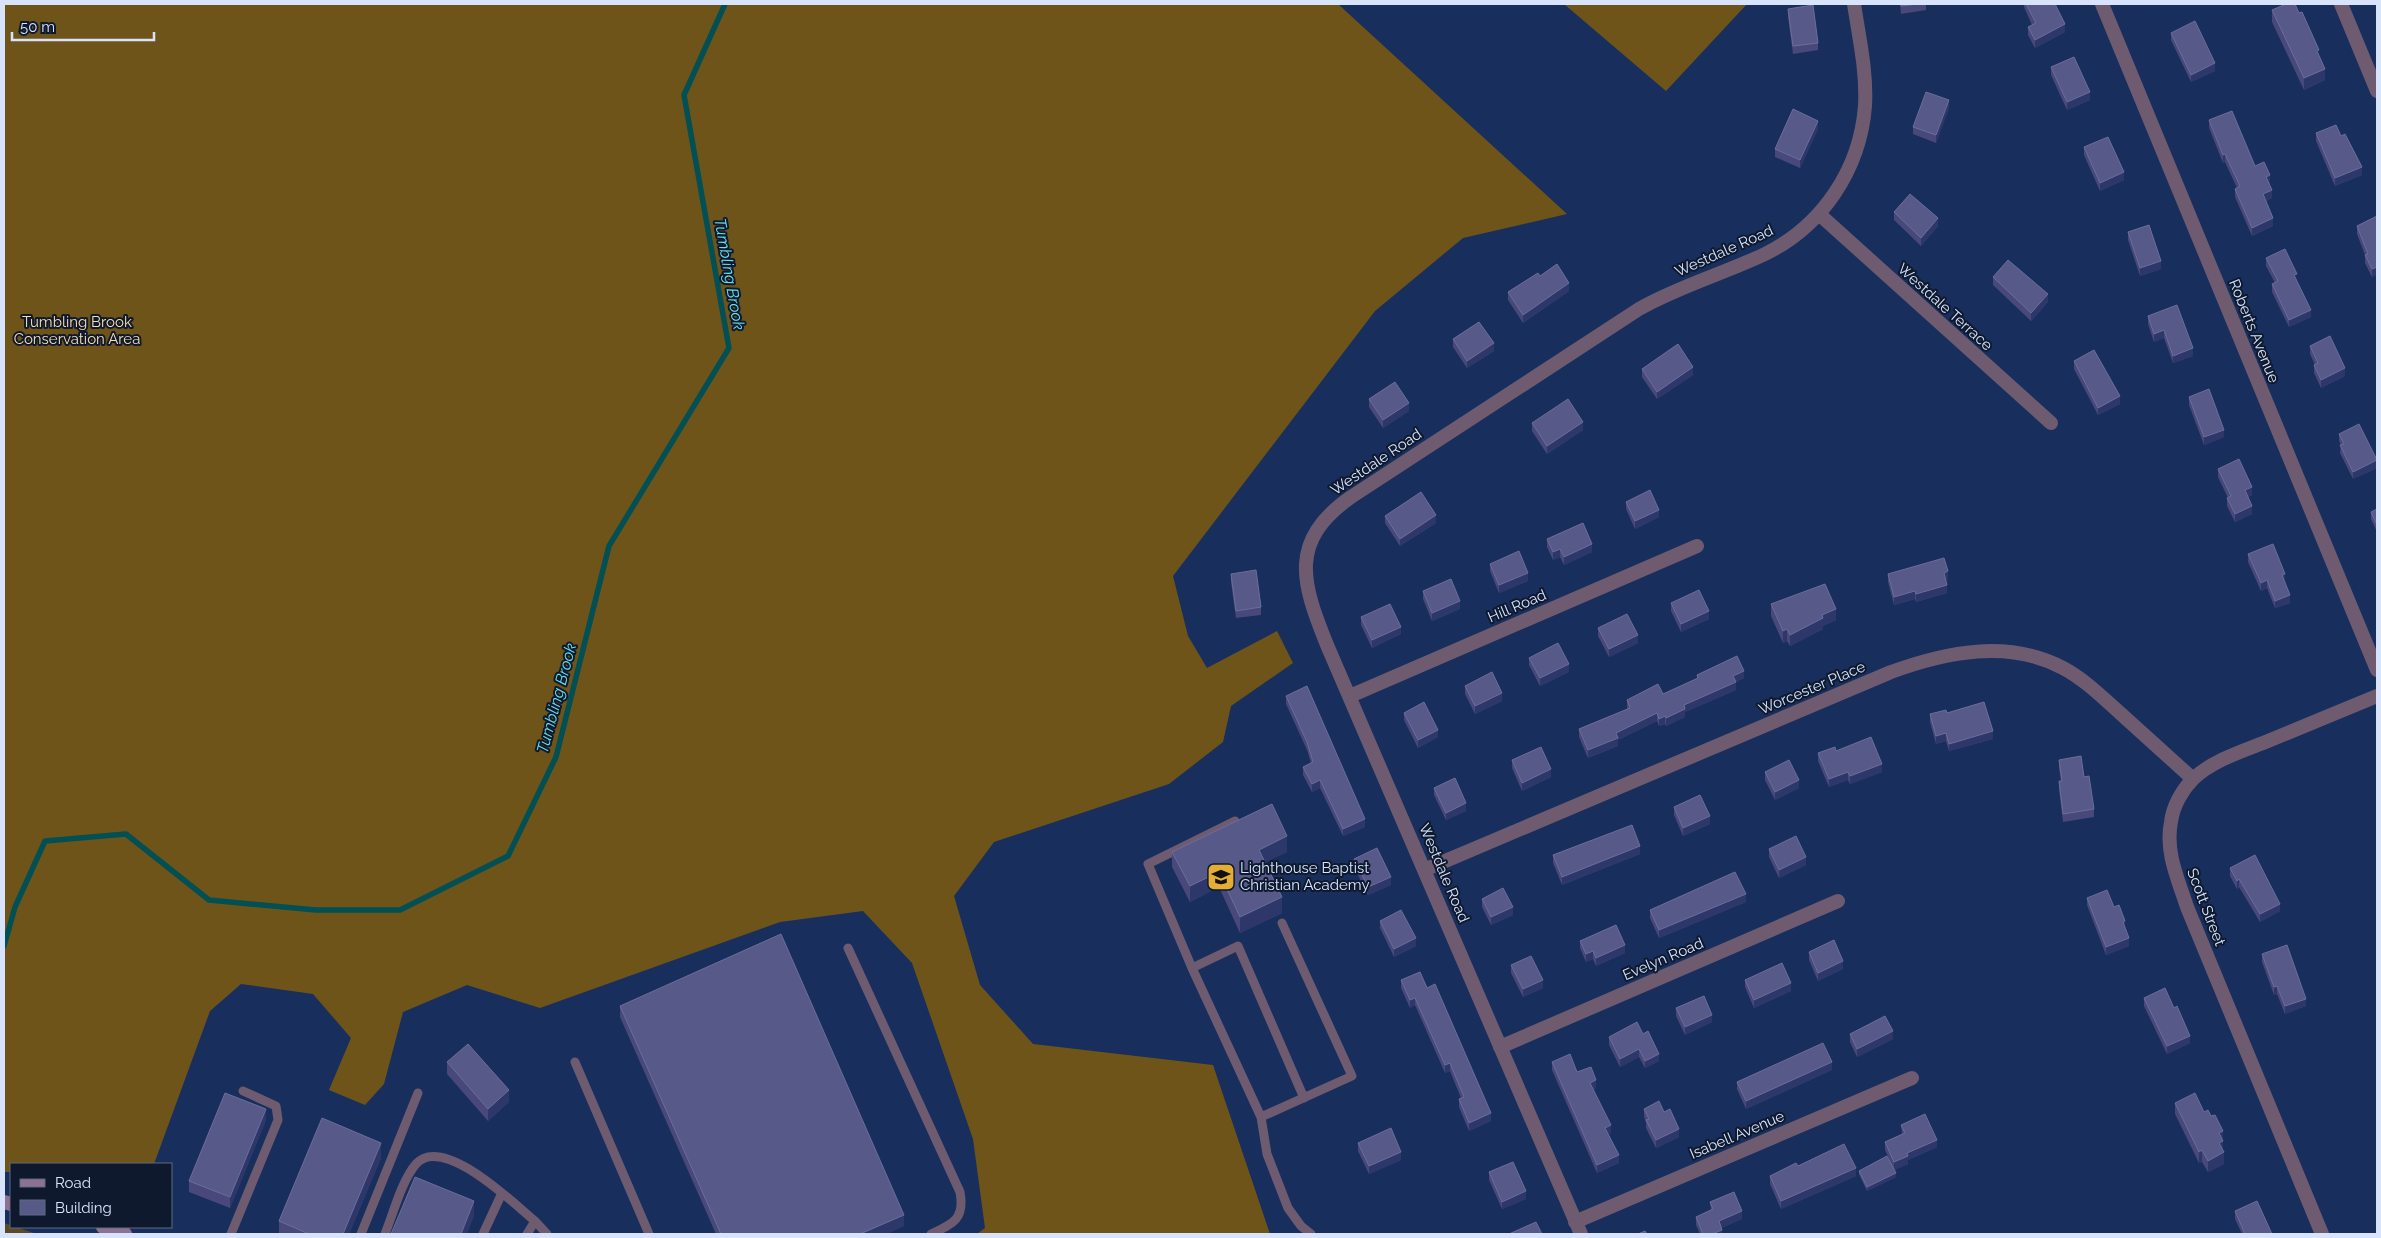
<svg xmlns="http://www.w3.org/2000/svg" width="2381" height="1238" viewBox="0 0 2381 1238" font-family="Raleway,sans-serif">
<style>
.green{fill:#5c4a26}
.forest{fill:#6f541a}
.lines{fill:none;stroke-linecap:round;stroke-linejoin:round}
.stream{stroke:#024f54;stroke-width:5.5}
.service{stroke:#6e5b70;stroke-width:9}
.minor{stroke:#6e5b70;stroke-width:14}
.secondary{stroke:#8f7293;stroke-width:14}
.wall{fill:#48487b}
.shaded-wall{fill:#2e3769}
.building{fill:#575989;stroke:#6b6e9b}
.labels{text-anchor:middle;stroke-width:4;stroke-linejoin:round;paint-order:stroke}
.street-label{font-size:15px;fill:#d7e4fc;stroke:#0e192e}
.park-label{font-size:15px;fill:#f8dfb0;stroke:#0e192e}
.poi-label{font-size:15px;fill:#d7e4fc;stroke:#0e192e;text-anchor:start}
.water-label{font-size:16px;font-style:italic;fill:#64e2ec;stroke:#0e192e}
</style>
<rect width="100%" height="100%" fill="#182f5e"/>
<!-- green -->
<path class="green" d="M4 1223 37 1234H4Z"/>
<!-- forest -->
<path class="forest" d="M4 4H1338L1567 214 1463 238 1375 311 1173 576 1188 636 1207 668 1277 631 1293 663 1231 706 1223 742 1169 784 994 842 954 896 980 985 1033 1044 1213 1065 1270 1234H977L985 1228 973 1139 912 963 863 911 780 922 540 1008 467 985 403 1012 384 1084 365 1105 329 1090 351 1038 313 994 241 984 210 1011 154 1164H11V1172H4Z
M1564 4H1747L1666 91Z"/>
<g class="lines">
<!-- stream -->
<path class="stream" d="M4 946 15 907 45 841 126 834 209 900 316 910H400L508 856 556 757 609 546 729 348 684 95 725 4"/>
<!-- service -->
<path class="service" d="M1235 821 1148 864 1192 968 1261 1117 1267 1154 1288 1208 1301 1226 1311 1234
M848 948 960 1192C965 1219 953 1224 931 1234
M1192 968 1238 946 1304 1098
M575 1062 649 1234
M1261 1117 1352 1076 1282 923
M231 1234 278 1120 276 1106 243 1091
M361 1234 418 1093
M385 1234C393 1214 402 1180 416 1164 443 1134 513 1203 535 1221
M483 1234 502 1193
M527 1234 535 1221 547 1234"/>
<!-- minor -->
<path class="minor" d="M2102 4 2377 670
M2341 4 2377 91
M1819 214 2051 423
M1350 696 1697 546
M1424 870 1891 672C1946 652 2008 639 2063 668 2084 679 2102 697 2120 713 2144 735 2169 757 2193 779
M1500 1047 1838 901
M1575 1222 1912 1078
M1581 1234 1327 645C1302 583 1288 541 1351 497L1639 309C1679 286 1723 274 1765 254 1822 226 1860 170 1865 106 1867 72 1859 37 1854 4
M2322 1234 2187 907C2178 879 2165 852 2171 822 2173 806 2182 790 2193 779 2213 760 2243 751 2268 741 2304 726 2341 711 2377 696"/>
<!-- secondary -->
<path class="secondary" d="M4 1202 11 1204
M103 1227 125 1234"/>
</g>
<!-- wall -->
<path class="wall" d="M1900 4H1926V10L1901 14Z
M2024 4H2055L2065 32 2035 48 2028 35V27L2032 25 2024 7Z
M1788 9 1818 43V50L1793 54 1788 17Z
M2272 10 2319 56 2325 80 2304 90 2272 22Z
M2171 33 2215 71 2191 82 2171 40Z
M2051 67 2090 100 2067 110 2051 75Z
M1949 108 1936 143 1913 134V127Z
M2209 120 2255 166 2270 183 2269 184 2272 198 2266 201 2273 226 2252 236 2235 197V189L2237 188 2225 162 2223 163 2209 128Z
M1818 129 1800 168 1775 157V149Z
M2316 133 2341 136 2362 175 2335 186 2316 141Z
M2084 147 2124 180 2100 191 2084 155Z
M1894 212 1938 226 1921 246 1894 220Z
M2377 216 2372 277 2365 263V255L2357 234V226Z
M2128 232 2161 269 2140 276 2128 240Z
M2266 258 2297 281 2311 317 2289 327 2272 292V284L2275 283 2266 266Z
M1540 276 1569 291 1523 323 1508 300V292Z
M1993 277 2048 302 2031 321 1993 285Z
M2148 316 2193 356 2173 363 2164 338 2154 342 2148 324Z
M1453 339 1494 351 1467 368 1453 347Z
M2310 346 2345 376 2321 388 2314 373V365H2315L2310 354Z
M2074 361 2120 404 2098 415 2074 369Z
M1642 369 1693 375 1657 399 1642 377Z
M2189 397 2224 437 2204 445 2189 405Z
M1369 399 1409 411 1383 428 1369 407Z
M1532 423 1583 430 1547 454 1532 431Z
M2339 434 2377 468 2353 479 2340 453 2341 445 2339 441Z
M2218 469 2252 495 2248 497 2252 514 2235 522 2227 506V498H2228L2218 477Z
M1626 502 1659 517 1635 529 1626 509Z
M2377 509V532L2371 519V512Z
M1385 516 1436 523 1400 546 1385 523Z
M1547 539 1592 552 1564 565 1560 557 1553 560 1547 547Z
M2248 554 2285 582 2290 603 2275 608 2267 588 2261 591 2248 562Z
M1490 564 1528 581 1499 593 1490 571Z
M1231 574 1261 607V615L1236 618 1231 582Z
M1888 574 1948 579 1946 580 1947 593 1916 602 1915 599 1894 605 1888 582Z
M1423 591 1460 609 1432 621 1423 599Z
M1671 603 1709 619 1681 632 1671 611Z
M1771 604 1836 620 1823 626V629L1790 646 1787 641 1783 643 1771 616Z
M1361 617 1401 634 1372 648 1361 625Z
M1598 628 1638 643 1609 657 1598 636Z
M1529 658 1569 672 1540 686 1529 665Z
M1697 675 1744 678 1736 682V690L1685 712V717L1666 726 1665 724 1659 726 1657 721 1618 740V746L1588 758 1579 737V729L1627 709V700L1663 694 1697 679Z
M1465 686 1502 701 1475 714 1465 694Z
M1286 696 1365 827 1343 836 1320 788 1312 792 1303 775V767L1311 763 1307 750 1286 704Z
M1404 713 1438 737 1418 748 1404 720Z
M1947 713 1993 739 1949 751 1946 741 1936 744 1930 722V714Z
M1836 751 1882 772 1850 784 1848 780 1829 787 1818 761V753Z
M1512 760 1551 777 1522 791 1512 768Z
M2059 760 2084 777 2094 809V817L2063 822 2059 789V781H2061L2059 768Z
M1765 772 1799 788 1775 800 1765 780Z
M1434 788 1466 811 1446 820 1434 795Z
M1674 807 1710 824 1683 836 1674 815Z
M1769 849 1806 865 1779 878 1769 857Z
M1172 852H1287L1265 862 1282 913 1240 933 1219 887 1190 902 1172 867Z
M1640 854 1562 885 1553 863V855Z
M1354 859 1391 885 1368 895 1354 867Z
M2230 868 2280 911 2260 922 2239 887 2237 889 2230 876Z
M2087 898 2114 907 2125 929 2129 946 2106 955 2087 905Z
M1482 899 1513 915 1491 925 1482 907Z
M1746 902 1659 938 1650 918V910Z
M1380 921 1416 946 1394 957 1380 928Z
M1580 941 1625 953 1596 966 1593 959 1586 962 1580 948Z
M1809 952 1843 969 1818 981 1809 960Z
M2262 954 2306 1006 2285 1014 2277 994 2274 995 2262 962Z
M1511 965 1543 988 1523 997 1511 973Z
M1420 972 1491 1121 1469 1131 1459 1107V1099L1461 1098 1450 1071 1445 1073 1415 1005 1410 1008 1401 988V980Z
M1745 980 1791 991 1754 1008 1745 987Z
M2144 998 2190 1043 2167 1054 2144 1006Z
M620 1006 904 1226 886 1234H716L620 1017Z
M1676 1008 1712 1022 1685 1035 1676 1016Z
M1643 1034 1659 1061 1645 1068 1639 1057 1620 1067 1609 1045V1037Z
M1850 1034 1893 1039 1857 1057 1850 1042Z
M447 1062 509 1102 488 1121 447 1074Z
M1552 1062 1577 1072 1596 1088 1593 1090 1611 1133 1608 1134 1619 1163 1597 1173 1552 1070Z
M1832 1070 1746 1109 1737 1089V1082Z
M2175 1103 2204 1112 2211 1116 2223 1131V1150L2224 1164 2208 1172 2202 1162 2199 1163 2175 1114Z
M1644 1109 1664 1112 1679 1137 1656 1148 1646 1128V1122L1644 1117Z
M266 1120 230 1208 189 1192V1181Z
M1901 1125 1937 1147 1908 1160V1164L1894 1170 1896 1177 1867 1191 1859 1174V1171L1893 1167 1885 1150V1142L1902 1134Z
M1358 1143 1401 1160 1369 1174 1358 1151Z
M381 1158 349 1234H279V1221Z
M1798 1166 1856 1176 1781 1209 1770 1184V1176Z
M1489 1172 1526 1199 1502 1209 1489 1180Z
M1710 1202 1742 1219 1721 1228 1722 1234H1700L1696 1225V1217L1711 1211Z
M2235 1211 2272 1234H2242L2235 1219Z"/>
<!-- shaded-wall -->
<path class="shaded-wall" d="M2065 24V32L2035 48V40Z
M2215 63V71L2191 82V75Z
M2325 69V80L2304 90V78Z
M2090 92V100L2067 110V102Z
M1949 100V108L1936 143V135Z
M1818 121V129L1800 168V160Z
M2225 154V162L2223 163V155Z
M2362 167V175L2335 186V178Z
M2124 172V180L2100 191V183Z
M2270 175V183L2266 185V177Z
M2272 190V198L2263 202V194Z
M1938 218V226L1921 246V238Z
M2273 218V226L2252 236V228Z
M2161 261V269L2140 276V268Z
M2377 267V275L2372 277V269Z
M1569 283V291L1523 323V315Z
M2048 294V302L2031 321V313Z
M2311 310V317L2289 327V320Z
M2164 330V338L2154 342V334Z
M1494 343V351L1467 368V361Z
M2193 348V356L2173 363V356Z
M1693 367V375L1657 399V392Z
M2345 368V376L2321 388V380Z
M2120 396V404L2098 415V408Z
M1409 403V411L1383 428V420Z
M1583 422V430L1547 454V446Z
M2224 430V437L2204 445V437Z
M2377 460V468L2353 479V472Z
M2252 487V495L2245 498V490Z
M2252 506V514L2235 522V514Z
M1659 510V517L1635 529V521Z
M1436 515V523L1400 546V539Z
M1592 544V552L1564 565V557Z
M1560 549V557L1553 560V552Z
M1948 571V579L1944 581V573Z
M1528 573V581L1499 593V585Z
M2285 574V582L2282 575Z
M2267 580V588L2261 591V583Z
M1947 585V593L1916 602V594Z
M1915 591V599L1894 605V597Z
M2290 595V603L2275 608V601Z
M1460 601V609L1432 621V613Z
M1836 609V620L1823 626V629L1790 646V635L1822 615Z
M1709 611V619L1681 632V624Z
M1401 627V634L1372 648V640Z
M1787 629V641L1783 643V631Z
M1638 635V643L1609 657V649Z
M1569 664V672L1540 686V678Z
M1744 671V678L1736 682V690L1685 712V717L1666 726V718L1684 705 1733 676Z
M1502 693V701L1475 714V706Z
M1657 713V721L1618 740V746L1588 758V750L1616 733Z
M1665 716V724L1659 726V719Z
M1438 730V737L1418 748V740Z
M1993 731V739L1949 751V744Z
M1946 733V741L1936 744V736Z
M1882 764V772L1850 784V776Z
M1551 769V777L1522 791V783Z
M1848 772V780L1829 787V779Z
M1320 780V788L1312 792V784Z
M1799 780V788L1775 800V792Z
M1466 803V811L1446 820V813Z
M1710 816V824L1683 836V828Z
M1365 819V827L1343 836V829Z
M1287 836V852L1259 865V850Z
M1640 846V854L1562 885V877Z
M1806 857V865L1779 878V870Z
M1219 872V887L1190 902V886Z
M1391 877V885L1368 895V887Z
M2239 879V887L2237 889V881Z
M1746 894V902L1659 938V930Z
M1282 897V913L1240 933V917Z
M2280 904V911L2260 922V914Z
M1513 907V915L1491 925V917Z
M2125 921V929L2123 930V922Z
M1416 938V946L1394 957V949Z
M2129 938V946L2106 955V947Z
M1625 945V953L1596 966V958Z
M1593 951V959L1586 962V954Z
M1843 961V969L1818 981V973Z
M1543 980V988L1523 997V989Z
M1791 983V991L1754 1008V1000Z
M2277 986V994L2274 995V987Z
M1415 998V1005L1410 1008V1000Z
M2306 999V1006L2285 1014V1006Z
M1712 1015V1022L1685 1035V1027Z
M1893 1031V1039L1857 1057V1049Z
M2190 1036V1043L2167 1054V1046Z
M1639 1049V1057L1620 1067V1059Z
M1659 1054V1061L1645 1068V1061Z
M1832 1062V1070L1746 1109V1101Z
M1450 1063V1071L1445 1073V1065Z
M1596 1080V1088L1590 1091V1083Z
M509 1090V1102L488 1121V1109Z
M266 1109V1120L230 1208V1197Z
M1491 1113V1121L1469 1131V1123Z
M1611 1125V1133L1605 1136V1128Z
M1679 1129V1137L1656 1148V1140Z
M2223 1131V1153L2219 1154V1133Z
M1937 1140V1147L1908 1160V1164L1894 1170V1162L1907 1153Z
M381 1143V1158L349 1234H343Z
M2202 1150V1162L2199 1163V1152Z
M1401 1152V1160L1369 1174V1166Z
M2224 1152V1164L2208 1172V1161Z
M1619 1155V1163L1597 1173V1165Z
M1856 1168V1176L1781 1209V1201Z
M1896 1173V1177L1867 1191V1187Z
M1526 1191V1199L1502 1209V1202Z
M474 1201V1216L467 1234H461Z
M1742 1211V1219L1719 1229V1221Z
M904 1215V1226L886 1234H860Z
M1722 1230V1234H1712Z"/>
<!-- building -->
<path class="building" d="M1901 4H1918L1901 6Z
M2026 4H2055L2065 24 2035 40 2028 27 2036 23Z
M2286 4H2295L2299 13 2302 12 2319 50 2317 51 2325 69 2304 78 2272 10Z
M1813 5 1818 43 1793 46 1788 9Z
M2195 21 2215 63 2191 75 2171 33Z
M2074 57 2090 92 2067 102 2051 67Z
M1926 92 1949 100 1936 135 1913 127Z
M1793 109 1818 121 1800 160 1775 149Z
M2232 111 2255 166 2264 162 2270 175 2266 177 2272 190 2263 194 2273 218 2252 228 2235 189 2240 186 2225 154 2223 155 2209 120Z
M2336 125 2341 136 2345 134 2362 167 2335 178 2316 133Z
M2108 137 2124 172 2100 183 2084 147Z
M1910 194 1938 218 1921 238 1894 212Z
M2377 216V267L2372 269 2365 255 2368 254 2357 226Z
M2149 225 2161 261 2140 268 2128 232Z
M2285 249 2297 274 2294 275 2311 310 2289 320 2272 284 2278 281 2266 258Z
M2008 260 2048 294 2031 313 1993 277Z
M1557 264 1569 283 1523 315 1508 292 1538 273 1540 276Z
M2177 305 2193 348 2173 356 2164 330 2154 334 2148 316Z
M1479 322 1494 343 1467 361 1453 339Z
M2330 336 2345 368 2321 380 2314 365 2318 363 2310 346Z
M1678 344 1693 367 1657 392 1642 369Z
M2094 350 2120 396 2098 408 2074 361Z
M1395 382 1409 403 1383 420 1369 399Z
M2209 389 2224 430 2204 437 2189 397Z
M1568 399 1583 422 1547 446 1532 423Z
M2359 424 2377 460 2353 472 2340 445 2344 444 2339 434Z
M2239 459 2252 487 2245 490 2252 506 2235 514 2227 498 2231 496 2218 469Z
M1650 490 1659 510 1635 521 1626 502Z
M1421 492 1436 515 1400 539 1385 516Z
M2377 509V525L2371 512Z
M1583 523 1592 544 1564 557 1560 549 1553 552 1547 539Z
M2273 544 2285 574 2282 575 2290 595 2275 601 2267 580 2261 583 2248 554Z
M1519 551 1528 573 1499 585 1490 564Z
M1944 558 1948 571 1944 573 1947 585 1916 594 1915 591 1894 597 1888 574Z
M1256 570 1261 607 1236 611 1231 574Z
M1451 579 1460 601 1432 613 1423 591Z
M1825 584 1836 609 1822 615 1823 618 1790 635 1787 629 1783 631 1771 604Z
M1699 590 1709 611 1681 624 1671 603Z
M1390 604 1401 627 1372 640 1361 617Z
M1627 614 1638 635 1609 649 1598 628Z
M1558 643 1569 664 1540 678 1529 658Z
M1737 656 1744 671 1733 676 1736 682 1684 705 1685 709 1666 718 1665 716 1659 719 1657 713 1616 733 1618 738 1588 750 1579 729 1630 708 1627 700 1658 684 1663 694 1698 678 1697 675Z
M1492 672 1502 693 1475 706 1465 686Z
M1307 686 1365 819 1343 829 1320 780 1312 784 1303 767 1313 762 1307 742 1286 696Z
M1424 702 1438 730 1418 740 1404 713Z
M1984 702 1993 731 1949 744 1946 733 1936 736 1930 714 1946 710 1947 713Z
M1871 737 1882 764 1850 776 1848 772 1829 779 1818 753 1835 747 1836 751Z
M1541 747 1551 769 1522 783 1512 760Z
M2081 756 2084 777 2089 776 2094 809 2063 814 2059 781H2062L2059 760Z
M1789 760 1799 780 1775 792 1765 772Z
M1455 778 1466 803 1446 813 1434 788Z
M1700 795 1710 816 1683 828 1674 807Z
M1272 804 1287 836 1259 850 1282 897 1240 917 1219 872 1190 886 1172 852Z
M1632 825 1640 846 1562 877 1553 855Z
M1796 836 1806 857 1779 870 1769 849Z
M1377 848 1391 877 1368 887 1354 859Z
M2255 855 2280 904 2260 914 2239 879 2237 881 2230 868Z
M1735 872 1746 894 1659 930 1650 910Z
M1503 888 1513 907 1491 917 1482 899Z
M2107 890 2114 907 2119 905 2125 921 2123 922 2129 938 2106 947 2087 898Z
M1401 910 1416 938 1394 949 1380 921Z
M1616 925 1625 945 1596 958 1593 951 1586 954 1580 941Z
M781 934 904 1215 860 1234H721L620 1006Z
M1834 940 1843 961 1818 973 1809 952Z
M2287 945 2306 999 2285 1006 2277 986 2274 987 2262 954Z
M1531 956 1543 980 1523 989 1511 965Z
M1782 963 1791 983 1754 1000 1745 980Z
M1420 972 1427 988 1435 984 1491 1113 1469 1123 1459 1099 1464 1097 1450 1063 1445 1065 1415 998 1410 1000 1401 980Z
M2165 988 2174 1008 2177 1006 2190 1036 2167 1046 2144 998Z
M1704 996 1712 1015 1685 1027 1676 1008Z
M1885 1016 1893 1031 1857 1049 1850 1034Z
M1637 1022 1643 1034 1648 1031 1659 1054 1645 1061 1639 1049 1620 1059 1609 1037Z
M1823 1043 1832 1062 1746 1101 1737 1082Z
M468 1044 509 1090 488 1109 447 1062Z
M1570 1054 1577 1072 1591 1067 1596 1080 1590 1083 1611 1125 1605 1128 1619 1155 1597 1165 1552 1062Z
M225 1093 266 1109 230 1197 189 1181Z
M2195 1093 2204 1112 2208 1110 2211 1116 2215 1115 2223 1131 2219 1133 2223 1141 2219 1143 2224 1152 2208 1161 2202 1150 2199 1152 2175 1103Z
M1659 1101 1664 1112 1670 1109 1679 1129 1656 1140 1646 1120 1649 1119 1644 1109Z
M1925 1114 1937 1140 1907 1153 1908 1156 1894 1162 1885 1142 1905 1133 1901 1125Z
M322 1118 381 1143 343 1234H309L279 1221Z
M1391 1128 1401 1152 1369 1166 1358 1143Z
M1844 1144 1856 1168 1781 1201 1770 1176 1796 1163 1798 1166Z
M1887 1156 1896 1173 1867 1187 1859 1171Z
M1513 1162 1526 1191 1502 1202 1489 1172Z
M415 1177 474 1201 461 1234H391Z
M1734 1192 1742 1211 1719 1221 1722 1230 1712 1234H1703L1696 1217 1713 1209 1710 1202Z
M2257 1201 2272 1234H2245L2235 1211Z
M1536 1222 1542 1234H1509Z
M1645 1231 1647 1234H1638Z"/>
<!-- icons -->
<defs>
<symbol id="school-square" viewBox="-11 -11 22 22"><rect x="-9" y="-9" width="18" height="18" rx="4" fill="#e4ae35" stroke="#0e192e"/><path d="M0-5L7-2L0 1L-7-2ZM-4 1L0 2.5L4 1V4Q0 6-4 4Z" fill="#111"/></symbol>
</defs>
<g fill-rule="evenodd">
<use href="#school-square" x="1205" y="861" width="32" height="32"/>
</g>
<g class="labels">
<!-- street labels -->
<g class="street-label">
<text transform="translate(1724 251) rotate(-24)" y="5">Westdale Road</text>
<text transform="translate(1945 307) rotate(42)" y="5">Westdale Terrace</text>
<text transform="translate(2254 331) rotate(68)" y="5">Roberts Avenue</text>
<text transform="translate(1376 462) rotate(-34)" y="5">Westdale Road</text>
<text transform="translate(1517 606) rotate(-23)" y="5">Hill Road</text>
<text transform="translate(1812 688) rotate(-23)" y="5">Worcester Place</text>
<text transform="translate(1444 873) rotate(67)" y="5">Westdale Road</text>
<text transform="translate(2206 907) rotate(69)" y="5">Scott Street</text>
<text transform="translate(1663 959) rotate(-23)" y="5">Evelyn Road</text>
<text transform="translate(1737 1135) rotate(-23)" y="5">Isabell Avenue</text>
</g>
<!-- park labels -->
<g class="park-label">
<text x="77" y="327">Tumbling Brook<tspan x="77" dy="17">Conservation Area</tspan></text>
</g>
<!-- poi labels -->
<g class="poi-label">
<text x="1240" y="873">Lighthouse Baptist<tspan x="1240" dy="17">Christian Academy</tspan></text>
</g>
<!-- water labels -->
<g class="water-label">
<text transform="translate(730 274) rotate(80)" y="6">Tumbling Brook</text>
<text transform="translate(556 698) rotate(-75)" y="6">Tumbling Brook</text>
</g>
</g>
<!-- border -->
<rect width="2381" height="1238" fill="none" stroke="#d7e4fc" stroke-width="10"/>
<!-- legend -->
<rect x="10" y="1163" width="162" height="65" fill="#0e192e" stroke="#5e6a80"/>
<rect x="20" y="1179" width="25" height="8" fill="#8f7293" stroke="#5e6a80"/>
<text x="55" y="1188" font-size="15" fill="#d7e4fc">Road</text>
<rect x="20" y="1200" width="25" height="15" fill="#575989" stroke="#5e6a80"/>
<text x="55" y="1213" font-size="15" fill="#d7e4fc">Building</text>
<!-- scale -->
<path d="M12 32v8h142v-8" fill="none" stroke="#d7e4fc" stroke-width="2.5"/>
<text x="20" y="32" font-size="15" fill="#d7e4fc" stroke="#0e192e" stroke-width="4" paint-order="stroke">50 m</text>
</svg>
